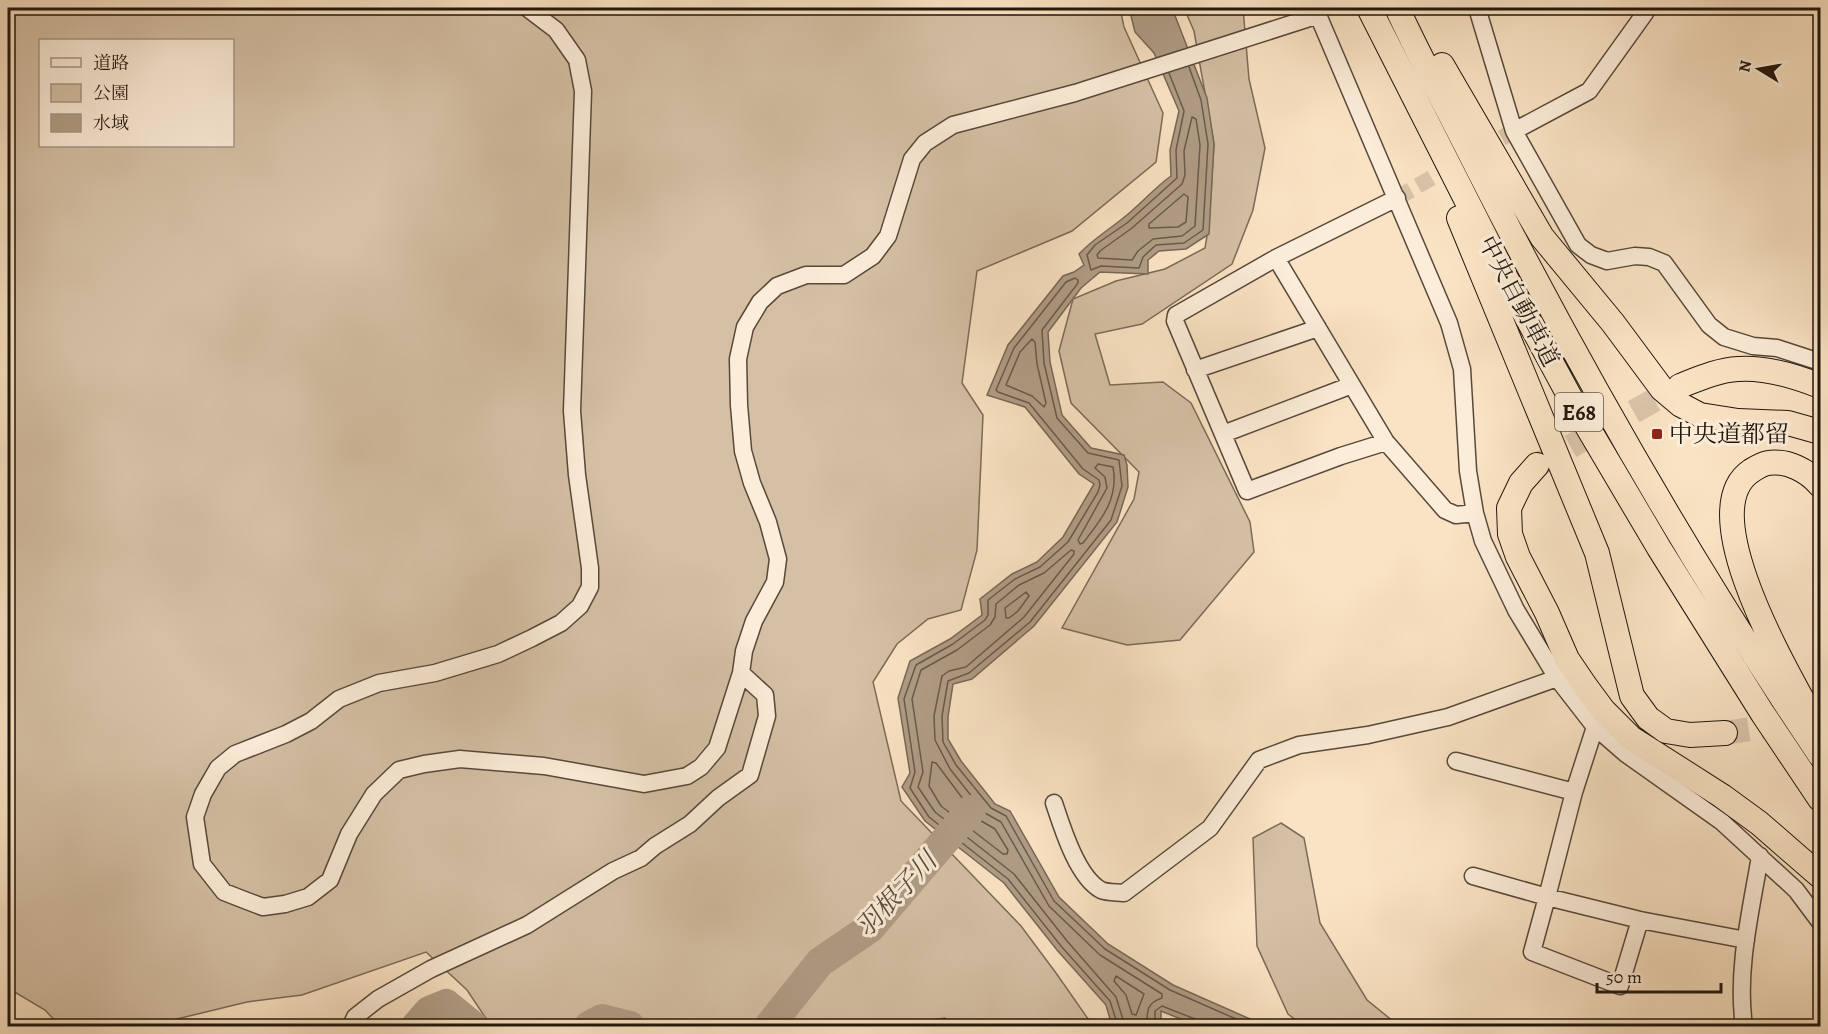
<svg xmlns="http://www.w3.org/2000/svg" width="1828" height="1034" viewBox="0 0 1828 1034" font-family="Alegreya,'Noto Serif JP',serif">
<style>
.green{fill:#d5c0a5;stroke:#7b6b59;stroke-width:1.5;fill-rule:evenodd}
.water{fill:#b09d86;stroke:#776756;stroke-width:1.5}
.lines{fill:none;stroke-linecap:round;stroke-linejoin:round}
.shore{stroke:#685a4a;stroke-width:1.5}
.river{stroke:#b09d86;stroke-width:30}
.minor-tunnel{stroke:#d9c4a9;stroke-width:16;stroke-dasharray:16 8;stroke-linecap:butt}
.highway-tunnel{stroke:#d9c4a9;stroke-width:24;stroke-dasharray:24 12;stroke-linecap:butt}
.minor-casing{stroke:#57493b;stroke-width:19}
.highway-casing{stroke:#21160d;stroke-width:26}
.minor{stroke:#fcedd9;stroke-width:16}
.highway{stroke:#fae3c4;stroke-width:24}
.poi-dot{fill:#8f2418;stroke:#fcedd9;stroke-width:2}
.labels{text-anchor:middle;stroke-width:6;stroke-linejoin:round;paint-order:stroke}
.shield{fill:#fcedd9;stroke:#63564a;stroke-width:1.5}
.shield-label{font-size:22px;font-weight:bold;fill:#21160d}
.street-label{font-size:24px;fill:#21160d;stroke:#fcedd9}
.poi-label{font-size:24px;fill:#21160d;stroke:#fcedd9;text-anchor:start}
.water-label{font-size:26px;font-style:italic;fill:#5a4c3d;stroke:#fcedd9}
</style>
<rect width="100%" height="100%" fill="#fae3c4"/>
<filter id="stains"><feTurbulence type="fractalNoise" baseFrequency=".00333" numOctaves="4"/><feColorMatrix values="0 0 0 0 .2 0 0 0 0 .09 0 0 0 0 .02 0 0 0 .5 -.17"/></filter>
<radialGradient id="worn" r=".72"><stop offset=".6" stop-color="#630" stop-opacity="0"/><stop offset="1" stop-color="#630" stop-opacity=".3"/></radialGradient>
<!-- green -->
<path class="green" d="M8 8H1120L1124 27 1163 113 1156 162 1072 231 977 271 962 383 983 415 977 550 961 610 928 619 897 644 873 682 901 801 1021 926 1056 973 1093 1026H952L945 1018 880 1026H491L467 990 426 952 302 995 247 1002 148 1026H60L45 1010 8 988ZM40 40H232V146H40Z
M1184 8H1243L1249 79 1265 148 1253 210 1232 264 1142 324 1095 334 1110 385 1163 382 1191 403 1250 522 1254 552 1180 640 1127 645 1062 628 1134 499 1139 472 1071 403 1059 351 1073 299 1116 281 1165 269 1205 248 1209 223 1214 144 1194 31Z
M1281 823 1304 838 1320 923 1367 1000 1399 1026H1303L1288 1014 1257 946 1253 838Z"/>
<!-- water -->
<path class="water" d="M1129 8H1172L1207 98 1214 144 1209 234 1186 249 1159 251 1148 260V274L1100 272 1081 288 1048 332 1050 362 1062 415 1091 448 1124 455 1127 465 1128 487 1117 522 1034 626 972 679 953 684 948 717V739L961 761 995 804 1010 811 1059 897 1108 944 1173 985 1266 1026H1198L1161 1011V1026H1112L1106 1005 1057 950 1004 883 925 821 902 787 910 773 898 698 910 661 950 639 982 615 980 599 1012 574 1037 562 1063 537 1094 484 1079 474 1025 407 987 395 1008 345 1063 276 1074 272 1084 265 1079 254C1092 240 1107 231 1122 219 1139 206 1153 189 1171 176L1170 150 1179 111 1154 53 1135 32Z"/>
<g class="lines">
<!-- shore -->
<path class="shore" d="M1169 73 1184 111 1176 150 1177 178 1127 223 1095 245 1087 255 1091 270 1101 266 1139 268 1143 257 1156 245 1184 243 1203 230 1208 144 1201 100 1189 67
M1192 117 1196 119 1200 145 1195 226 1182 236 1153 239 1138 251 1132 260 1098 258 1097 255 1100 251 1132 228 1182 184 1185 175 1184 151Z
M1184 194 1188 197 1186 222 1178 227 1149 228V224Z
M1032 339 1035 342 1037 364 1046 403 1044 407 1032 396 1006 385 1020 352Z
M1098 464 1113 467C1119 499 1101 520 1083 543L1080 544 1078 540 1107 488 1105 477 1095 468Z
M1026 592 1029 596 1018 611 1009 618H1006L1005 608Z
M932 762 936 763 978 819 995 829 1008 850 1007 854H1003L941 806 929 786Z
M1116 976 1144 994 1136 1015 1132 1014 1126 995 1114 981Z
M1118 1026 1110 1001 1061 946 1008 879 929 817 910 788 915 772 904 699 916 665 953 644 985 620 988 615V600L1015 579 1040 567 1068 542 1098 492 1100 485 1099 480 1083 469 1029 403 998 392 996 390 1014 348 1066 282 1075 278 1078 280V283L1042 330 1044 363 1057 418 1088 453 1119 460 1122 486 1111 520 1030 622 969 673 948 681 942 716 943 742 956 765 991 808 1006 816 1054 901 1105 949 1170 990 1252 1026
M1125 1026 1116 997 1067 941 1014 874 935 812 918 787 923 772 912 699 921 670 957 650 990 625 995 617 996 604 1019 585 1044 573 1071 550 1074 551V554L1024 617 966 667 949 671 942 676 934 716 935 740 950 769 985 813 1001 822 1049 906 1100 955 1162 994V998C1146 1003 1147 1012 1147 1026
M1155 1026V1011L1162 1006 1195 1019 1198 1026"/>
<!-- river -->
<path class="river" d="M416 1026 429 1011 446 1004 473 1026
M589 1026 602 1019 630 1026
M769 1026 820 962 870 928 971 810"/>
<!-- minor-tunnel -->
<path class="minor-tunnel" d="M1481 150 1514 131
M1397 198 1459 162"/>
<!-- highway-tunnel -->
<path class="highway-tunnel" d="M1539 464 1680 386
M1725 733 1788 723"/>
<defs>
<path id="minor" d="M527 8 556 30 577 60 583 91 572 411 577 475 590 568V587L580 606 561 623 532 638 498 654 435 673 379 683 339 699 311 721 286 734 235 754 218 768 203 794 195 817 202 864 224 892 247 901 263 907 285 904 308 897 330 880 349 834 374 794 399 770 424 764 460 759 544 766 644 784 687 776 701 767 717 748 741 673 744 651 754 621 775 582 778 559 768 522 752 483 743 451 739 405 738 359 745 327 760 302 777 286 806 275H844L873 256 888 236 912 159 925 143 953 125 1075 93 1319 15
M1315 8 1449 323 1462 369 1468 471 1475 513 1483 541 1516 610 1557 678 1595 727 1626 754 1722 822 1796 890 1820 922
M1477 8 1514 131 1578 245 1591 255 1607 261 1635 256 1649 257 1664 263 1709 325 1724 337 1753 346 1777 348 1820 362
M1514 131 1589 91 1645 13 1647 8
M1276 258 1386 442 1445 510 1456 515 1475 513
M1195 370 1318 328
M1223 434 1352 385
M1386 442 1341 456 1247 491 1175 321 1176 315 1276 258 1397 198
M1595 727 1574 792 1547 897 1640 920 1746 940
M1456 761 1574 792
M1054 803C1062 827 1077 877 1101 890 1108 893 1117 892 1124 893L1210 828 1259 760 1299 745 1368 735 1448 717 1557 678
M1473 876 1547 897 1532 952 1620 986 1640 920
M351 1026 355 1017 378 999 431 969 527 925 613 871 641 858 655 846 690 824 718 798 750 775 767 716 765 695 741 673
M1744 1026C1736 970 1751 911 1760 856"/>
<path id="highway" d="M1369 8 1510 286 1571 399 1659 548 1763 714 1820 799
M1397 8C1422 62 1451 115 1478 169 1581 371 1693 567 1820 755
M1442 65 1542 237 1613 323 1662 389 1681 405 1700 415 1738 421 1788 423 1820 432
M1459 218 1597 553 1632 696 1648 718 1666 731 1690 735 1725 733
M1680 386C1698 379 1718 370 1738 369 1766 367 1795 376 1820 386
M1537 465 1521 483 1509 508 1510 534 1518 557 1547 613 1567 659 1586 687 1603 710 1631 738 1722 796 1759 823 1820 876
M1815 723C1790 676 1691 512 1751 471 1756 468 1762 464 1768 463 1788 460 1808 471 1820 485"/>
</defs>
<!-- minor casing -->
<use href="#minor" class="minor-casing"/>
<!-- highway casing -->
<use href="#highway" class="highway-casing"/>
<!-- minor -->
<use href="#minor" class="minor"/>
<!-- highway -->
<use href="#highway" class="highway"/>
</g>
<!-- markers -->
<rect class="poi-dot" x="1651" y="428" width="12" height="12" rx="3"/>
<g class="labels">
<!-- shield labels -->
<rect class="shield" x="1555" y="393" width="48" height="38" rx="4.5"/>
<g class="shield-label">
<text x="1579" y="420">E68</text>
</g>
<!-- street labels -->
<g class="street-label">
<text transform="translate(1519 301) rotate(62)" y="8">中央自動車道</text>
</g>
<!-- poi labels -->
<g class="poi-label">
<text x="1669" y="442">中央道都留</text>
</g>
<!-- water labels -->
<g class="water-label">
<text transform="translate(896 894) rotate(-47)" y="9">羽根子川</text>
</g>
</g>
<!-- margin -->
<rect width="1828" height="1034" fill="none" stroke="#fae3c4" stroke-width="30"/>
<rect x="9" y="9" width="1810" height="1016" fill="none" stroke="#21160d" stroke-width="3"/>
<rect x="15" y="15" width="1798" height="1004" fill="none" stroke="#21160d" stroke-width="1.5"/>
<!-- legend -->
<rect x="39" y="39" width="195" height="108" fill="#fcedd9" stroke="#a49787" stroke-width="1.5"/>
<rect x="51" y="58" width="30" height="9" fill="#fcedd9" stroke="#a49787" stroke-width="1.5"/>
<text x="93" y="69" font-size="18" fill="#21160d">道路</text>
<rect x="51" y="84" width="30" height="18" fill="#d5c0a5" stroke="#a49787" stroke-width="1.5"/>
<text x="93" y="99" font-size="18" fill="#21160d">公園</text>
<rect x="51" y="114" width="30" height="18" fill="#b09d86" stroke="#a49787" stroke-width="1.5"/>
<text x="93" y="129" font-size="18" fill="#21160d">水域</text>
<!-- north arrow -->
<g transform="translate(1759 69) rotate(281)" stroke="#fcedd9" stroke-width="4.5" paint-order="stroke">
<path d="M0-4.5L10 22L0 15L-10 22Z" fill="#21160d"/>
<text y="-9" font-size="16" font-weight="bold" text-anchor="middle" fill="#21160d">N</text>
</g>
<!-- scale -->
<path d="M1597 983v9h124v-9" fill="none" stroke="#21160d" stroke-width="3"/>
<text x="1606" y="983" font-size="18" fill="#21160d" stroke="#fcedd9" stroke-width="4.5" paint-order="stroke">50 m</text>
<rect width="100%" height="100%" filter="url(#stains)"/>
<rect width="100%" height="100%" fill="url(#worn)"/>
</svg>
